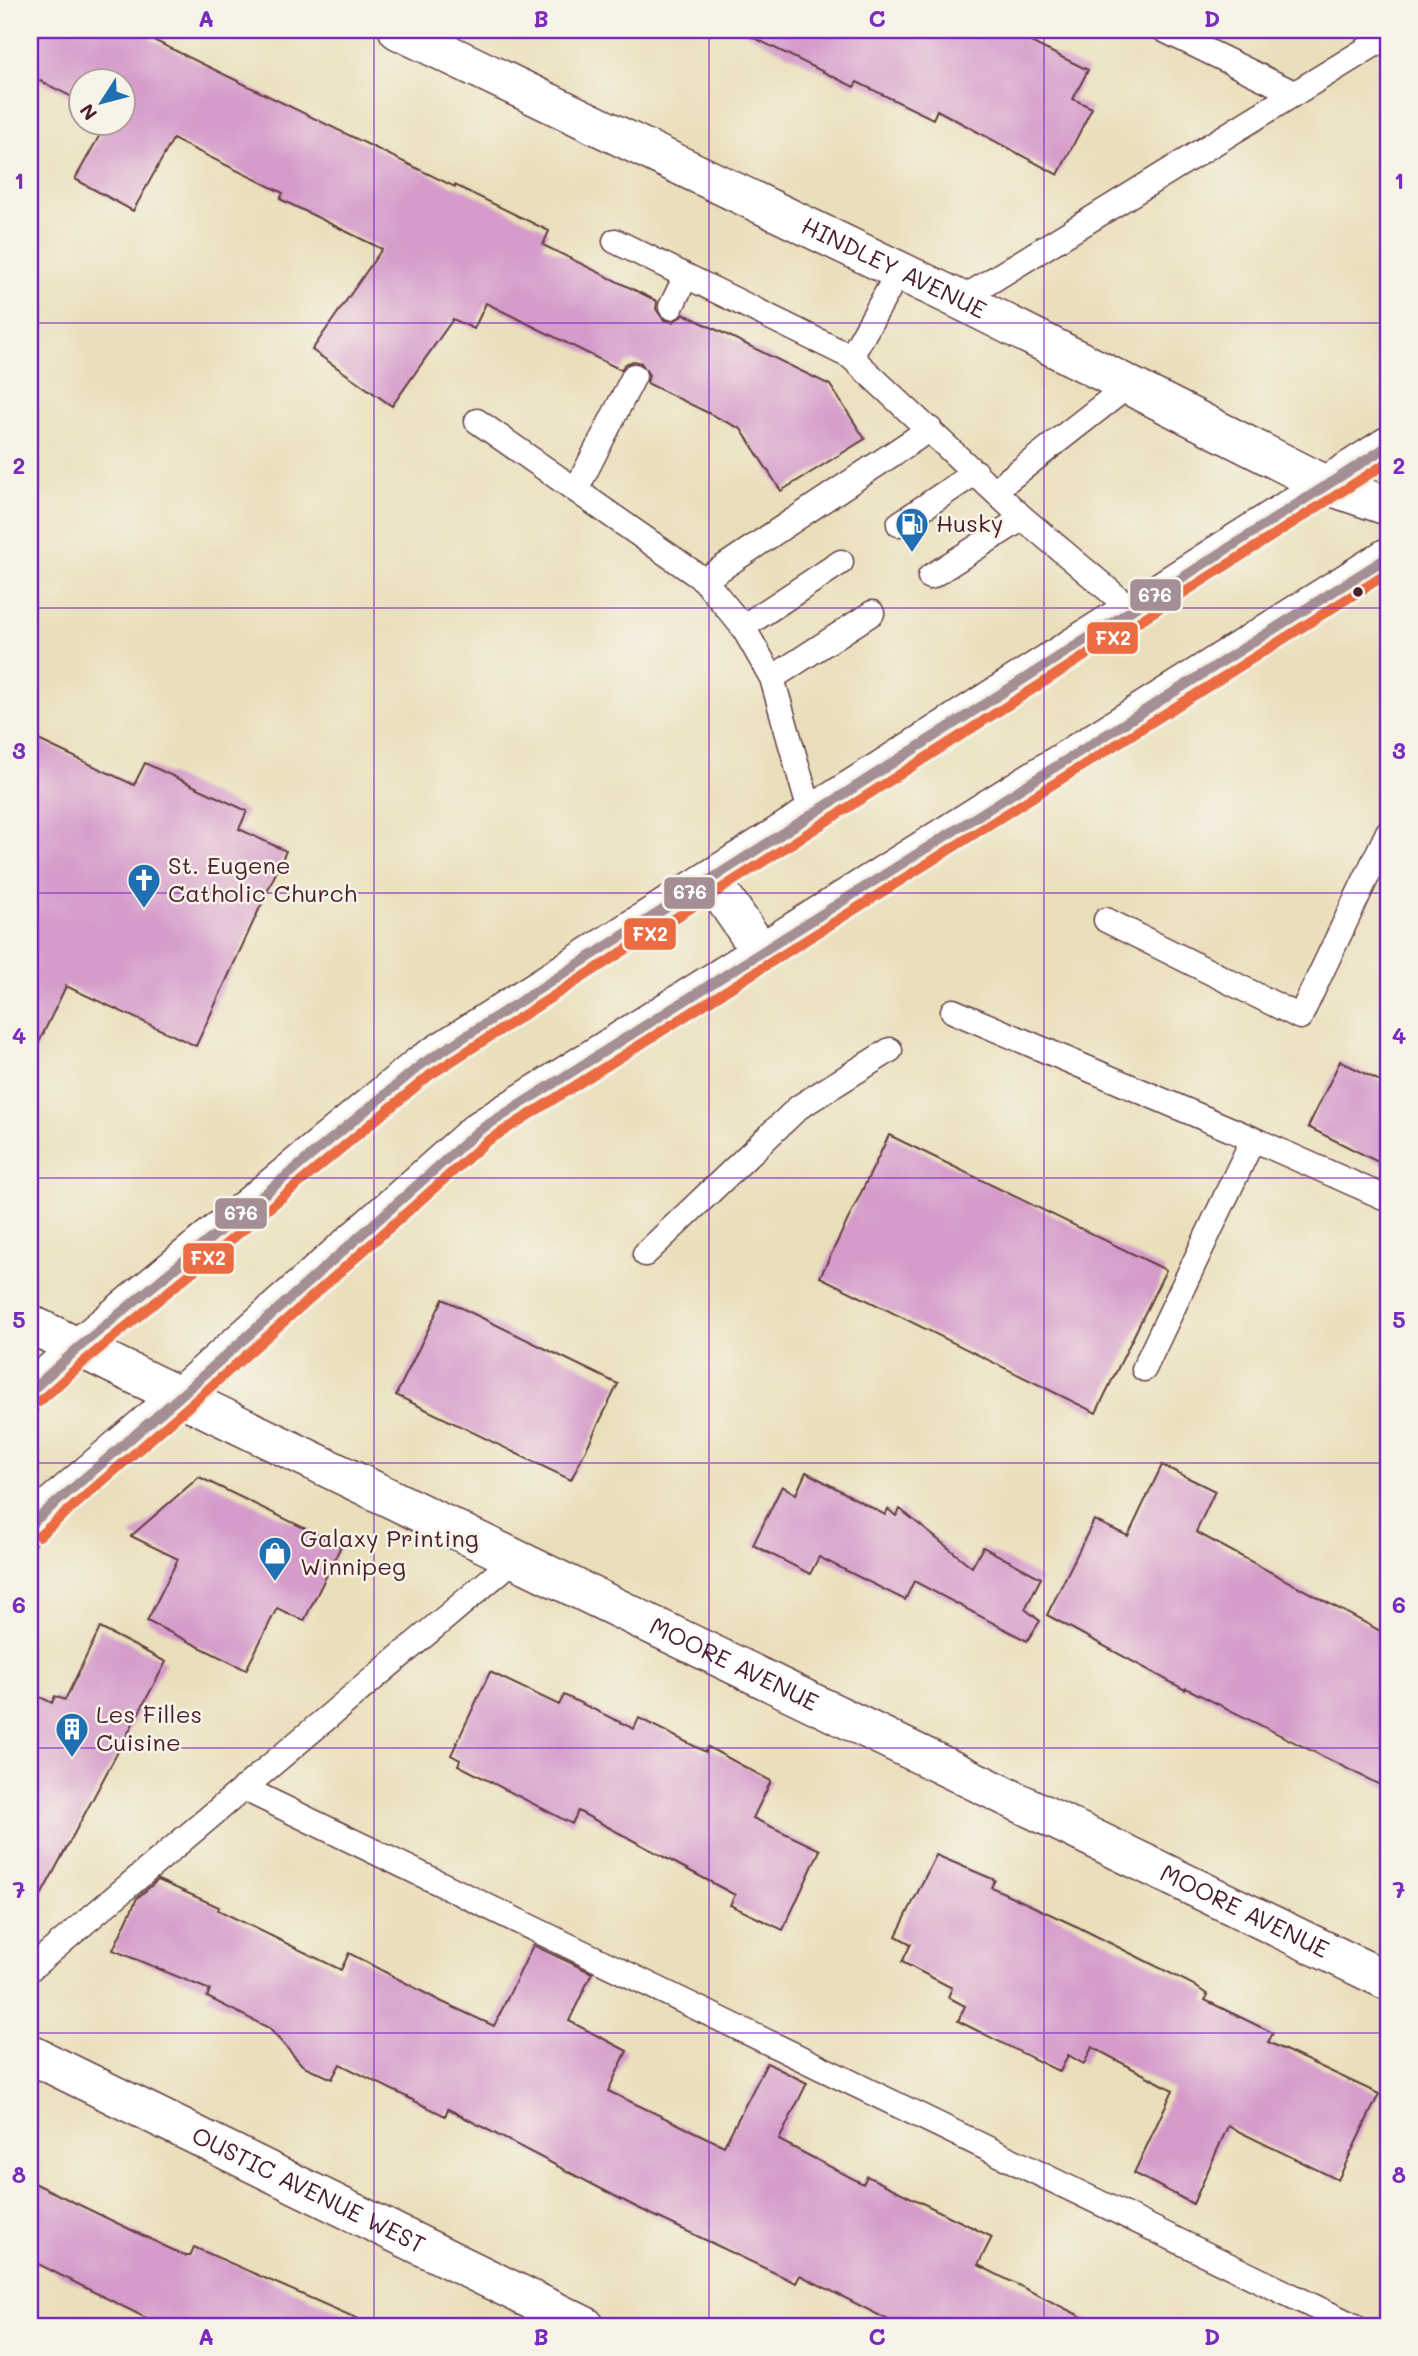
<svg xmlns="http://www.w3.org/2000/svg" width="1418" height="2356" viewBox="0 0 1418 2356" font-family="Mali,sans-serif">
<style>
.building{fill:#d59bca}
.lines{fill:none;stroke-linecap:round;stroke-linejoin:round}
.service-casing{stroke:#623c41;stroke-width:27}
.minor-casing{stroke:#623c41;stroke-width:41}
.secondary-casing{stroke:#623c41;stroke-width:41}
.service{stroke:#fff;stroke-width:24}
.minor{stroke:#fff;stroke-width:38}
.secondary{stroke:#fff;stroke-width:38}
.bus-1-casing{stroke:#f7f3e8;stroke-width:16}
.bus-2-casing{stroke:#f7f3e8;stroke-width:16}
.bus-1{stroke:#a48f95;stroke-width:10}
.bus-2{stroke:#eb6c42;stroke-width:10}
.grid{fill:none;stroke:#7b2cbf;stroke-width:2;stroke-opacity:0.55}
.bus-dot{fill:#4a1f2b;stroke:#f7f3e8;stroke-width:2.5}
.labels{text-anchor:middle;stroke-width:5;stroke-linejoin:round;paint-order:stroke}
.street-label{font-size:24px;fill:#4a1f2b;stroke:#f7f3e8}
.poi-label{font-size:24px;fill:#4a1f2b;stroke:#f7f3e8;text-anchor:start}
.line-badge{stroke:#f7f3e8;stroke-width:2.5}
.badge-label{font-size:19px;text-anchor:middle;font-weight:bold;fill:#fff}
.neatline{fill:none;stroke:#7b2cbf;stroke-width:2.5}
.grid-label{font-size:23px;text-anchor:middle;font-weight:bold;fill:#7b2cbf}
</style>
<rect width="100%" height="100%" fill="#f7f3e8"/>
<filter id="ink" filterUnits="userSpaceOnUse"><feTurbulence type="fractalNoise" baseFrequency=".0143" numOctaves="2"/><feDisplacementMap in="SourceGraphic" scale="14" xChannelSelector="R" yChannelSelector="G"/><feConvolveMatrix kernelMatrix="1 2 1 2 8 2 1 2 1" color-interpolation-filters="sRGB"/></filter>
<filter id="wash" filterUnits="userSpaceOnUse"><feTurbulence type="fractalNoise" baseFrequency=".00686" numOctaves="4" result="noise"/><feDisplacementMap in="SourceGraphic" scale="28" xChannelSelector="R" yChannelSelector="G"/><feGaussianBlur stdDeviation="1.57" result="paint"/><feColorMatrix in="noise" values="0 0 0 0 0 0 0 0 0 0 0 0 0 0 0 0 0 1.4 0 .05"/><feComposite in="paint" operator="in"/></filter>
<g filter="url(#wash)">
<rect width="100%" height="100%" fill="#eadfbb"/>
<g id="blocks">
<!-- building -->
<path class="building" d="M30 30H133L455 187V185L549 231 543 245 657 301 656 309 664 320 673 322 684 314 830 385 865 439 781 491 741 429 647 383 649 375 641 363 633 361 625 364 621 370 486 303 474 329 453 319 392 406 312 350 382 249 280 199 283 193 173 139 133 211 75 179 107 122H122V80H80V101L30 76Z
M738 30H1006L1088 70 1073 99 1092 108 1058 175 937 110 933 119 857 82 854 87Z
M30 736 134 785 145 763 247 811 239 829 286 851 196 1046 66 986 30 1061Z
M1340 1061 1388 1085V1167L1308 1127Z
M889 1135 1166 1270 1096 1413 820 1277Z
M443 1299 618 1384 571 1480 396 1395Z
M1162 1465 1215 1491 1196 1532 1388 1635V1789L1186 1688 1185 1690 1047 1615 1094 1520 1128 1536Z
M806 1472 885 1515 888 1509 896 1516 900 1509 972 1567 983 1547 1041 1578 1025 1609 1040 1621 1027 1641 914 1581 905 1600 819 1557 810 1574 753 1545 782 1486 796 1494Z
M199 1477 341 1546 304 1621 277 1608 246 1670 147 1621 178 1559 131 1536Z
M100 1628 166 1662 30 1916V1692L52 1703 55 1696 65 1700Z
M490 1672 559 1705 564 1695 634 1729 639 1718 706 1752 708 1747 771 1781 753 1818 820 1850 783 1930 730 1905 735 1895 578 1811 572 1824 458 1765 460 1760 451 1755Z
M936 1855 995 1880 991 1887 1078 1927 1192 1984 1208 1995 1205 2000 1273 2033 1268 2042 1379 2094 1338 2180 1228 2126 1193 2204 1134 2173 1173 2090 1092 2047 1084 2064 1068 2055 1060 2072 958 2021 965 2006 948 1997 952 1988 902 1962 911 1944 896 1936Z
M158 1880 219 1907 218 1910 341 1970 349 1953 440 2001 494 2026 533 1945 592 1973 569 2021 627 2051 608 2091 724 2146 767 2063 807 2083 779 2140 863 2184 867 2176 992 2237 978 2265 1100 2326H900L800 2275 796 2283 634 2206 448 2109 445 2116 340 2064 332 2079 302 2065 269 2028 207 1997 210 1990 113 1950 137 1898Z
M30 2181 185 2256H190L194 2247 374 2326H162L30 2260Z"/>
</g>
</g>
<g filter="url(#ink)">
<use href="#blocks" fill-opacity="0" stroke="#623c41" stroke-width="2"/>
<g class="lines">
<defs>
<path id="service" d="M1164 30 1294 93
M615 241 851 357 1023 518 1131 609
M960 300 1388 36
M671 307 686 276
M851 357 899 271
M477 421 704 580 743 627 772 678 811 815
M576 490 634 376
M995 490 1129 385
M899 524 976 472
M930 577 1023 518
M704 580 930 429
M743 627 841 562
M772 678 872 613
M1106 920 1300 1017 1388 832
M953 1011 1253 1139 1144 1369
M1253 1139 1388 1199
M645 1254 799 1107 890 1050
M243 1788 1354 2326
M30 1969 516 1558"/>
<g id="minor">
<path id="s1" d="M398 30 960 300 1326 485 1388 506"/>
<path id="s2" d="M30 1324 1388 1981"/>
<path id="s3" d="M30 2054 585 2326"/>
</g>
<path id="secondary" d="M711 879 761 952
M30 1392 78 1348 422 1064 1388 446
M30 1525 179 1397 478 1131 1388 557"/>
</defs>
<!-- service casing -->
<use href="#service" class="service-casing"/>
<!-- minor casing -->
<use href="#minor" class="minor-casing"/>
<!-- secondary casing -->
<use href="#secondary" class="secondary-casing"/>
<!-- service -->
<use href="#service" class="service"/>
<!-- minor -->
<use href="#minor" class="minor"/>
<!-- secondary -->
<use href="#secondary" class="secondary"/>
<defs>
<path id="bus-1" d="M30 1392 78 1348 422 1064 1388 446
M30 1525 179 1397 478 1131 1388 557"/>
<path id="bus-2" d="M39 1402 87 1359 430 1075 1388 462
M39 1536 188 1407 486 1142 1388 573"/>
</defs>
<!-- bus-1 casing -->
<use href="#bus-1" class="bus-1-casing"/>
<!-- bus-2 casing -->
<use href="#bus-2" class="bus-2-casing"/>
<!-- bus-1 -->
<use href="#bus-1" class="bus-1"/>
<!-- bus-2 -->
<use href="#bus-2" class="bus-2"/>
</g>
</g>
<!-- grid -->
<path class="grid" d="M374 30V2326M709 30V2326M1044 30V2326M30 323H1388M30 608H1388M30 893H1388M30 1178H1388M30 1463H1388M30 1748H1388M30 2033H1388"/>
<!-- icons -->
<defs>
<symbol id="fuel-pin" viewBox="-11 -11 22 30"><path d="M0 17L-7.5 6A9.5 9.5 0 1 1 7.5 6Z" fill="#1f6fb2" stroke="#f7f3e8"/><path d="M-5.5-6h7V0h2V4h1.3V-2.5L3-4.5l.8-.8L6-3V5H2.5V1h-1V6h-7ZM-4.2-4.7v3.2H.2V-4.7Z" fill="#fff"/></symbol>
<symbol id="church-pin" viewBox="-11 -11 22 30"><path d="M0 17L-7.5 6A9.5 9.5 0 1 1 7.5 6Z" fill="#1f6fb2" stroke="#f7f3e8"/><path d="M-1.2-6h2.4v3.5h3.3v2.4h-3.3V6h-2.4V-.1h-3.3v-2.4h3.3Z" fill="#fff"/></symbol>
<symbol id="shop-pin" viewBox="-11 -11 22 30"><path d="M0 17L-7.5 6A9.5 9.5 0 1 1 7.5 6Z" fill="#1f6fb2" stroke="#f7f3e8"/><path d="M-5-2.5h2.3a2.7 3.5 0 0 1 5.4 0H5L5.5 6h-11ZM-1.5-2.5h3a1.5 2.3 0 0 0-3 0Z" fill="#fff"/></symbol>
<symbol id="building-pin" viewBox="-11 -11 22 30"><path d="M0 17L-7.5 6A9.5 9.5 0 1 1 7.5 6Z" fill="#1f6fb2" stroke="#f7f3e8"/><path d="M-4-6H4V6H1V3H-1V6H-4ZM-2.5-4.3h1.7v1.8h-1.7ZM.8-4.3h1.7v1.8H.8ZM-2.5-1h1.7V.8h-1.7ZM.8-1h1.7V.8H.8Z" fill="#fff"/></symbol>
</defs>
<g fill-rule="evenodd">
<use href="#fuel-pin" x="893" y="505" width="38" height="52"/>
<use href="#church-pin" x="125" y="861" width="38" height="52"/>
<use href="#shop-pin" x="256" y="1534" width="38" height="52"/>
<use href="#building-pin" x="53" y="1710" width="38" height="52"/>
</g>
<!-- markers -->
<circle class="bus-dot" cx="1358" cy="592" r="6"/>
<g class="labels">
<!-- street labels -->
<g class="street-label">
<text dy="8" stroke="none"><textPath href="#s1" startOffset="550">HINDLEY AVENUE</textPath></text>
<text dy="8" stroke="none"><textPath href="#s2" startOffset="782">MOORE AVENUE</textPath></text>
<text dy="8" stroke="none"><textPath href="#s2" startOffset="1349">MOORE AVENUE</textPath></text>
<text dy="8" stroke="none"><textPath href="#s3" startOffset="310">OUSTIC AVENUE WEST</textPath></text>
</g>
<!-- poi labels -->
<g class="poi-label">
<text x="936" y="532">Husky</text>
<text x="168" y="874">St. Eugene<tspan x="168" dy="28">Catholic Church</tspan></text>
<text x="300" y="1547">Galaxy Printing<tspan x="300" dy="28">Winnipeg</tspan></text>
<text x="96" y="1723">Les Filles<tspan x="96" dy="28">Cuisine</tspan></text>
</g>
</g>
<g class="line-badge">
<rect x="1129" y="578" width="53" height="34" rx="7" fill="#a48f95"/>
<rect x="1086" y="621" width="53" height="34" rx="7" fill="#eb6c42"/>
<rect x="663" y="876" width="53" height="34" rx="7" fill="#a48f95"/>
<rect x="623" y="917" width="54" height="34" rx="7" fill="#eb6c42"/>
<rect x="214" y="1197" width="54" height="33" rx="7" fill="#a48f95"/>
<rect x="182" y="1242" width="53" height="33" rx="7" fill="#eb6c42"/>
</g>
<g class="badge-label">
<text x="1155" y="602">676</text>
<text x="1113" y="645">FX2</text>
<text x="690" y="899">676</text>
<text x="650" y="941">FX2</text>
<text x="241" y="1220">676</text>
<text x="208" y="1265">FX2</text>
</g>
<!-- margin -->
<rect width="1418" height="2356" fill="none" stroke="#f7f3e8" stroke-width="77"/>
<!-- north arrow -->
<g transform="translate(102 102) rotate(234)"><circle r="33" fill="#f7f3e8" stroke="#b29e9c" stroke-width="2"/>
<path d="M0-5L12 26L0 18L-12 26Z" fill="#1f6fb2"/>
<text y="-10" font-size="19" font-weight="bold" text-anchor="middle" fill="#4a1f2b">N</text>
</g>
<rect x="38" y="38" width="1342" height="2280" class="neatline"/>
<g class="grid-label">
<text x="206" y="27">A</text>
<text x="541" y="27">B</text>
<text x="877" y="27">C</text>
<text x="1212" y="27">D</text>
<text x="19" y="189">1</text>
<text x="1399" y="189">1</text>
<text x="19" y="474">2</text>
<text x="1399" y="474">2</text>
<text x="19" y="759">3</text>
<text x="1399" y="759">3</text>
<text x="19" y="1044">4</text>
<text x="1399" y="1044">4</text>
<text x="19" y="1328">5</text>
<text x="1399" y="1328">5</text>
<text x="19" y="1613">6</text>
<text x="1399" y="1613">6</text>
<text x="19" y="1898">7</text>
<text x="1399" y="1898">7</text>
<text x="19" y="2183">8</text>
<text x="1399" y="2183">8</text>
<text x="206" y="2345">A</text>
<text x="541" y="2345">B</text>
<text x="877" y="2345">C</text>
<text x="1212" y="2345">D</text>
</g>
</svg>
